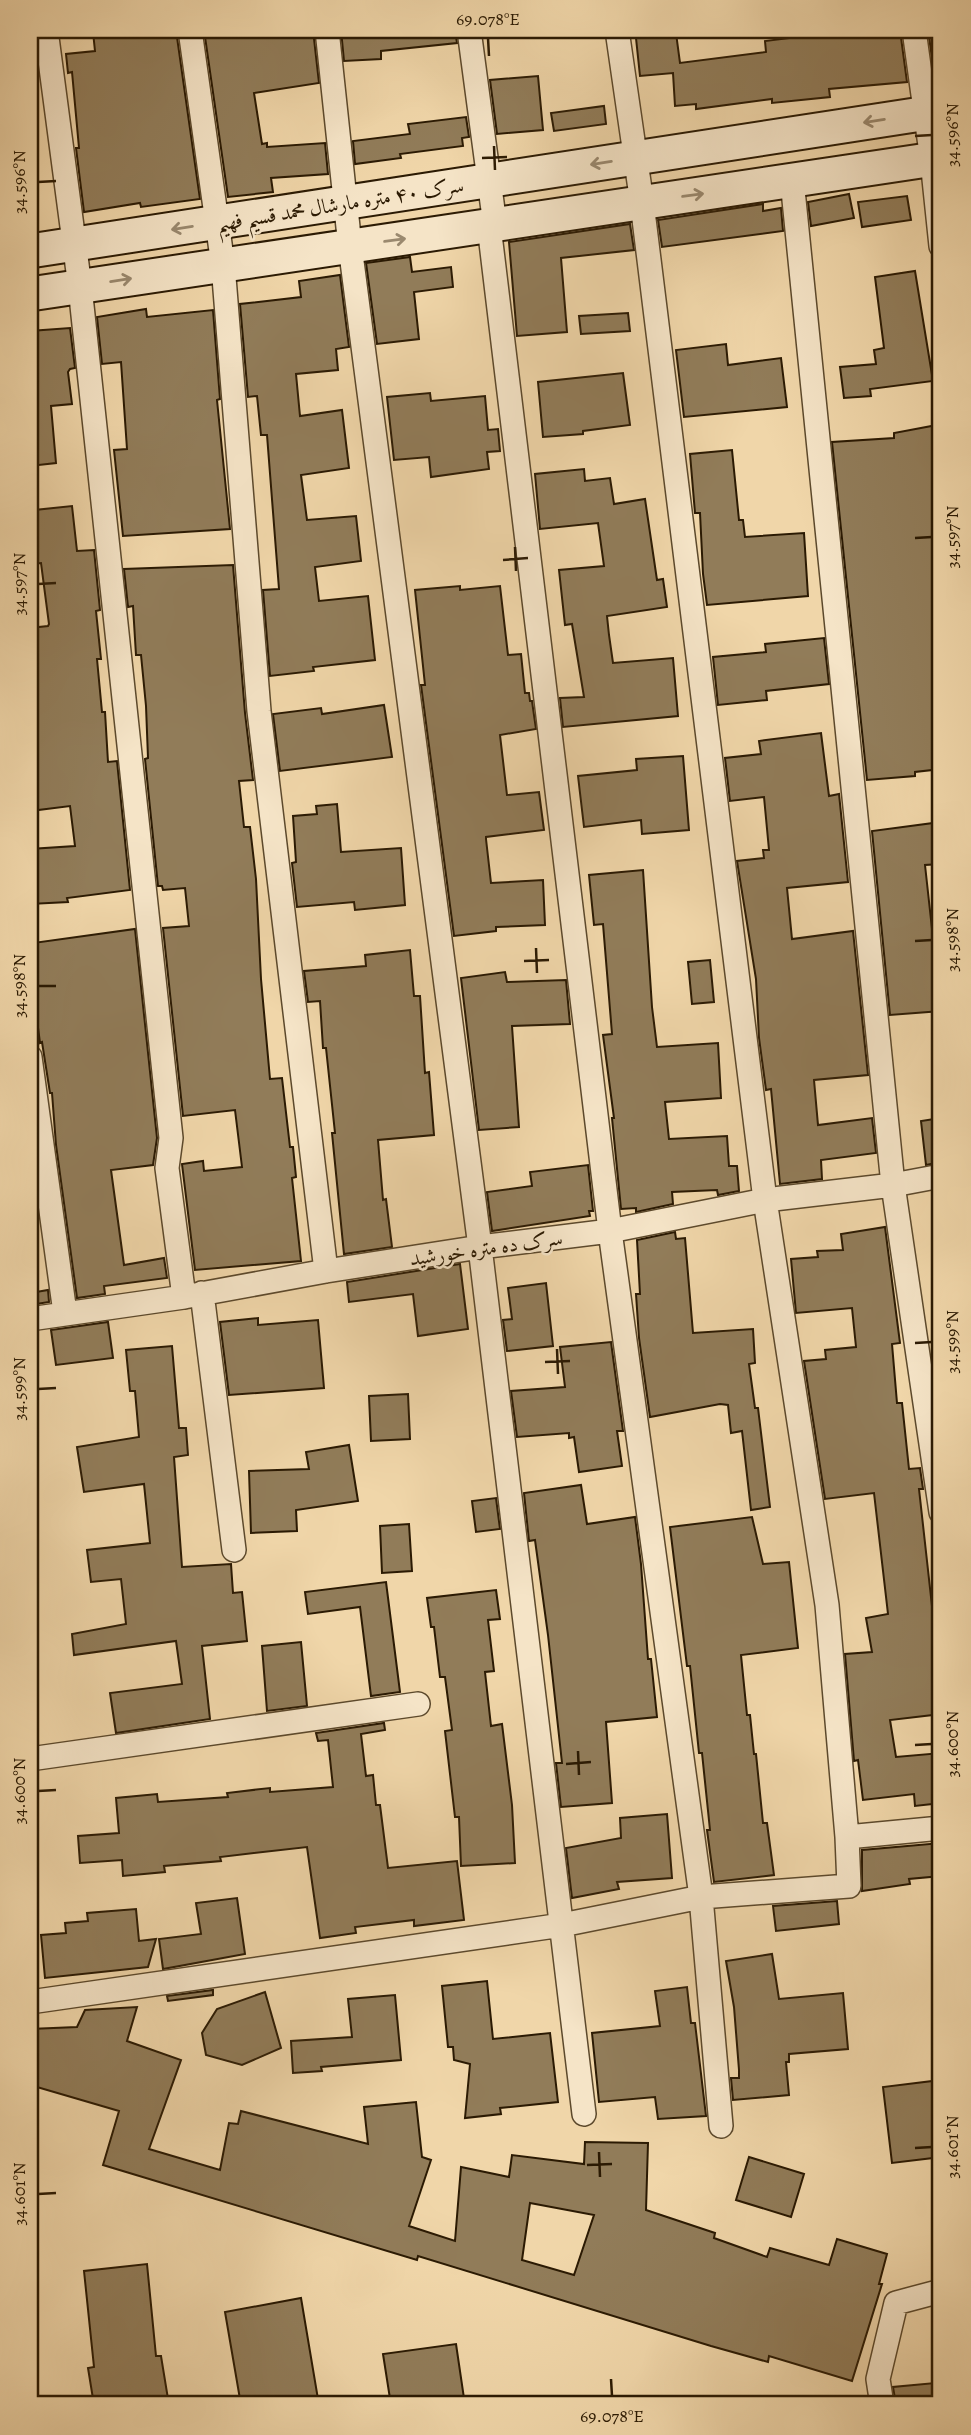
<svg xmlns="http://www.w3.org/2000/svg" width="971" height="2435" viewBox="0 0 971 2435" font-family="Alegreya,Amiri,serif">
<style>
.building{fill:#917c59;stroke:#2b1a03;stroke-width:2;fill-rule:evenodd}
.lines{fill:none;stroke-linecap:round;stroke-linejoin:round}
.street-casing{stroke:#5c492c;stroke-width:26}
.secondary-casing{stroke:#2b1a03;stroke-width:37}
.street{stroke:#f5e4c7;stroke-width:23}
.secondary{stroke:#f5e4c7;stroke-width:33}
.oneway{stroke:#9a896f}
.ticks{fill:none;stroke:#2b1a03;stroke-width:2.5}
.labels{text-anchor:middle;stroke-width:5;stroke-linejoin:round;paint-order:stroke}
.street-label{font-size:21px;fill:#2b1a03;stroke:#f5e4c7}
.neatline{fill:none;stroke:#2b1a03;stroke-width:2.5}
.ticks-label{font-size:18px;text-anchor:middle;fill:#2b1a03}
</style>
<rect width="100%" height="100%" fill="#f0d6a9"/>
<filter id="stains"><feTurbulence type="fractalNoise" baseFrequency=".00286" numOctaves="4"/><feColorMatrix values="0 0 0 0 .2 0 0 0 0 .09 0 0 0 0 .02 0 0 0 .5 -.17"/></filter>
<radialGradient id="worn" r=".72"><stop offset=".6" stop-color="#630" stop-opacity="0"/><stop offset="1" stop-color="#630" stop-opacity=".3"/></radialGradient>
<!-- building -->
<path class="building" d="M111 30H176L200 199 141 207 140 203 84 212 76 148H79L72 72 68 73 66 54 95 51 93 32Z
M204 30H313L319 83 254 93 262 144 267 143V147L325 143 328 174 271 178 273 192 228 197Z
M341 30H455L457 43 381 51V59L344 61Z
M837 30H900L907 82 829 89 830 97 772 103V99L696 109V104L675 106 673 73 640 76 636 38 676 33 680 63 766 52 765 41 838 32Z
M928 30H941V78L935 79Z
M538 76 543 130 497 134 490 80Z
M604 106 606 124 554 131 551 113Z
M466 117 469 137 462 138 463 146 400 154 401 158 355 164 353 141 410 134 408 124Z
M849 194 854 218 811 226 808 202Z
M907 196 911 220 862 227 858 202Z
M763 204V211L781 208 783 231 662 247 658 220Z
M630 224 634 250 561 258 567 332 517 336 509 242Z
M410 257 412 272 451 267 453 287 414 292 419 339 377 344 366 263Z
M915 271 933 381 870 389 871 396 844 398 840 367 876 364 874 350 884 348 875 277Z
M340 275 349 347 336 349 338 370 296 374 300 416 342 410 349 468 301 475 307 520 356 516 361 561 315 567 319 601 368 596 375 660 313 667 314 671 270 676 263 590 279 589 267 435H261L257 396 248 397 240 304 301 297 299 281Z
M146 309 147 317 213 310 220 399 217 400 230 529 123 536 114 450 127 449 121 362 102 364 97 317Z
M628 313 630 331 581 334 579 316Z
M70 328 75 368 70 369 68 372 72 404 51 406 56 463 30 466V331Z
M726 344 728 365 781 358 787 407 684 417 676 350Z
M623 373 630 425 583 431V434L543 437 538 382Z
M430 393 431 401 485 396 488 430 498 429 500 451 487 452 489 469 431 477 429 457 394 460 387 397Z
M937 425 941 447V528L936 529 941 573V769L915 772V776L867 780 832 442 894 438V433Z
M732 450 739 520H743L745 537 804 533 808 596 707 605 703 574 700 513H695L690 454Z
M584 469 585 481 610 478 614 504 645 499 657 580 663 579 667 607 607 616 609 635 613 663 673 658 678 716 563 727 560 698 584 697 572 624 565 625 559 570 604 566 598 523 540 529 535 474Z
M72 506 77 551 94 550 100 610 96 611 101 659H97L102 712H105L108 762 117 761 130 890 67 898 68 902 30 904V849L75 846 70 806 30 811V628L48 626 49 624 41 563 30 564V524L37 523 35 510Z
M233 565 245 713 253 780 239 781 244 827H250L256 879 261 979 270 1079 282 1078 290 1147H293L296 1177 292 1178 301 1261 195 1270 182 1164 203 1161 204 1171 242 1167 235 1110 183 1116 163 928 189 926 185 888 163 890 162 886H158L145 759 148 758 146 706 141 655H136L133 606 128 607 124 569Z
M460 586V590L500 586 508 655 521 654 525 693H529L530 701H532L536 729 500 735 507 795 539 792 544 830 486 837V839L491 883 543 880 545 925 496 927V931L454 936 421 685H425L415 590Z
M824 638 829 684 766 691 767 700 718 705 713 657 766 652 765 644Z
M384 705 392 757 280 771 273 714 321 708 322 714Z
M821 733 829 796 839 794 848 882 787 888 792 939 853 931 868 1075 814 1080 818 1125 872 1118 876 1153 821 1160 822 1179 780 1184 771 1089 766 1090 759 1038 756 979 737 861 764 858 763 850H769L764 797 730 801 725 758 761 754 759 741Z
M683 756 689 830 642 834 641 820 584 827 578 776 637 770 636 759Z
M337 804 341 852 401 848 405 905 355 910 354 902 297 907 292 863 296 862 293 816 317 814 316 806Z
M941 822V864L925 865 941 1011 890 1015 872 831Z
M643 870 652 1007 657 1047 718 1043 721 1098 665 1102 669 1139 727 1136 729 1166H737L739 1191 718 1195 717 1190 672 1192 673 1204 636 1212V1208L621 1209 612 1118H614L603 1035 612 1034 603 924 594 925 589 875Z
M135 929 157 1138 153 1165 111 1170 124 1265 164 1258 167 1278 104 1286 105 1294 77 1298 56 1145 52 1093H50L42 1042 40 1043 34 997 31 973H36L33 943Z
M410 950 414 996H420L425 1073 429 1072 434 1135 378 1140 383 1200 386 1199 392 1247 344 1254 332 1133H335L326 1048H323L320 1001 308 1002 304 971 366 966 365 955Z
M710 960 714 1002 692 1004 688 962Z
M505 972 507 982 566 980 570 1024 512 1026 519 1127 479 1130 461 978Z
M941 1118V1162L926 1165 921 1121Z
M588 1165 593 1211H589L590 1216 492 1231 487 1192 532 1186 530 1172Z
M885 1227 900 1343 892 1344 897 1403H902L909 1469 920 1468 923 1489H919L932 1606H934L941 1645V1714L890 1720 896 1757 941 1753V1803L915 1806 914 1794 863 1800 858 1760 854 1761 845 1654 872 1652 866 1618 888 1614 874 1493 825 1499 804 1361 826 1359 825 1350 856 1347 852 1308 796 1313 791 1259 818 1257 817 1251 843 1250 841 1234Z
M675 1232 676 1239 685 1238 693 1333 753 1329 755 1363 749 1364 755 1408H758L770 1507 751 1510 742 1431 731 1433 728 1405 720 1404 650 1417 639 1338 636 1294H640L637 1240Z
M460 1264 468 1329 418 1336 413 1294 349 1302 347 1282Z
M546 1283 553 1346 507 1351 503 1320 512 1319 508 1288Z
M48 1290 49 1302 30 1305V1293Z
M258 1318V1325L318 1320 324 1388 229 1395 220 1322Z
M108 1322 113 1358 56 1365 51 1330Z
M611 1342 623 1431H617L622 1466 579 1472 574 1437 569 1438V1433L517 1437 511 1391 565 1387 560 1347Z
M172 1346 179 1428H186L188 1455 174 1457 182 1567 231 1564 233 1593 242 1592 247 1641 202 1646 210 1719 116 1733 110 1693 182 1684 176 1641 74 1655 72 1634 126 1624 121 1579 91 1582 87 1550 150 1543 144 1484 84 1492 77 1447 139 1437 135 1391H130L126 1350Z
M408 1394 410 1439 371 1441 369 1396Z
M349 1445 358 1501 296 1510 297 1531 251 1533 249 1471 309 1469 306 1452Z
M581 1485 587 1524 635 1517 641 1564 648 1659H651L657 1717 606 1722 612 1803 561 1807 556 1763H562L548 1635 535 1540 529 1541 524 1493Z
M496 1498 500 1529 476 1532 472 1501Z
M752 1517 763 1564 789 1562 798 1648 741 1655 747 1715H750L754 1754H756L763 1823H767L774 1875 714 1882 707 1830H710L702 1753H699L690 1666H687L670 1527Z
M409 1524 412 1571 382 1573 380 1526Z
M386 1582 400 1692 371 1696 360 1607 308 1614 305 1592Z
M496 1590 500 1619 488 1620 494 1671 485 1672 491 1726 502 1724 512 1805 515 1863 461 1866 459 1817H455L445 1731 452 1730 445 1677H440L434 1627H431L427 1598Z
M301 1642 307 1706 267 1711 262 1646Z
M384 1723 385 1730 361 1734 366 1776 373 1775 376 1805H380L388 1868 457 1861 464 1920 414 1926V1920L355 1927 356 1933 320 1938 307 1847 220 1857 221 1861 164 1866 165 1872 123 1876 122 1860 80 1863 78 1836 119 1833 116 1798 157 1794 158 1802 228 1797 227 1793 270 1788V1792L333 1787 328 1740 318 1741 316 1733Z
M667 1814 672 1878 617 1882 619 1889 572 1898 566 1848 621 1838 620 1818Z
M941 1843V1876L909 1879 910 1884 862 1891V1850Z
M237 1898 245 1954 163 1969 159 1939 201 1934 196 1903Z
M837 1901 839 1924 776 1931 773 1906Z
M136 1909 139 1941 156 1939 148 1967 45 1978 41 1935 66 1933 65 1923 88 1921 87 1913Z
M772 1954 779 1999 843 1993 848 2049 789 2054V2062H786L789 2095 733 2100 731 2078H739V2070L734 2007 726 1961Z
M487 1981 493 2039 550 2033 558 2102 500 2108 501 2114 465 2118 470 2064 454 2060 453 2047H448L442 1986Z
M687 1987 691 2023H695L706 2116 658 2119 655 2097 599 2102 592 2033 660 2026 655 1991Z
M213 1990V1995L168 2001 167 1996Z
M265 1992 281 2048 242 2065 206 2055 202 2033 217 2009Z
M395 1995 401 2060 321 2067 322 2071 293 2073 291 2041 352 2037 348 1999Z
M137 2007 127 2041 181 2060 149 2149 220 2170 229 2123 238 2124 241 2111 368 2144 364 2107 416 2102 422 2157 431 2160 409 2226 455 2241 461 2167 509 2177 512 2155 584 2164 585 2142 648 2143 646 2210 715 2233 714 2238 767 2257 770 2248 829 2265 837 2239 887 2254 879 2284H882L852 2381 769 2356 768 2362 711 2346 418 2256 417 2260 103 2165 119 2111 30 2085V2029L77 2027 85 2010ZM530 2203 594 2215 574 2275 522 2260Z
M941 2080V2157L892 2163 883 2087Z
M749 2157 804 2174 791 2217 736 2200Z
M147 2264 156 2356H161L169 2405H94L88 2368 94 2367 84 2271Z
M301 2298 319 2405H241L225 2312Z
M456 2344 465 2405H391L383 2354Z
M935 2383 937 2405H896L893 2387Z"/>
<g class="lines">
<defs>
<path id="street" d="M46 30 80 287 171 1138 167 1168 184 1297
M190 30 223 265 259 711 326 1271
M327 30 350 246 480 1247 584 2114
M469 30 495 225
M617 30 642 203 765 1200 827 1605 847 1837
M914 30 932 160 941 246
M792 180 893 1185 941 1512
M489 226 610 1231 701 1897 721 2126
M30 1057 65 1313
M202 1293 234 1550
M30 1319 184 1297 326 1271 480 1247 610 1231 765 1200 893 1185 941 1176
M30 1759 418 1704
M30 2002 562 1925 701 1897 849 1886 847 1837 941 1828
M882 2405 878 2379 896 2303 941 2291"/>
<path id="secondary" d="M30 251 941 111
M30 294 941 158"/>
</defs>
<!-- street casing -->
<use href="#street" class="street-casing"/>
<!-- secondary casing -->
<use href="#secondary" class="secondary-casing"/>
<!-- street -->
<use href="#street" class="street"/>
<!-- secondary -->
<use href="#secondary" class="secondary"/>
</g>
<!-- one-way arrows -->
<defs><path id="oneway-shaft" d="M-6 0H5M1.5-3L5.5 0L1.5 3" fill="none" stroke-width="1.6" stroke-linecap="round" stroke-linejoin="round" transform="scale(1.75)"/></defs>
<g class="oneway">
<use href="#oneway-shaft" transform="translate(874 121) rotate(171)"/>
<use href="#oneway-shaft" transform="translate(601 163) rotate(171)"/>
<use href="#oneway-shaft" transform="translate(693 195) rotate(-8)"/>
<use href="#oneway-shaft" transform="translate(182 228) rotate(171)"/>
<use href="#oneway-shaft" transform="translate(395 240) rotate(-8)"/>
<use href="#oneway-shaft" transform="translate(121 280) rotate(-9)"/>
</g>
<!-- ticks -->
<path class="ticks" d="M488 38 489 56M915 136 932 135M494 146 495 170M482 158 507 157M38 182 56 181M915 538 932 537M515 547 516 571M503 560 528 558M38 584 56 583M915 941 932 940M536 948 537 973M524 961 549 960M38 986H56M915 1343 932 1342M557 1349 558 1374M545 1362 570 1361M38 1389 56 1388M915 1745 932 1744M578 1751 579 1775M566 1764 591 1762M38 1791 56 1790M915 2148 932 2147M599 2152 600 2177M587 2165 612 2164M38 2194 56 2193M611 2379 612 2396"/>
<g class="labels">
<!-- street labels -->
<g class="street-label">
<text transform="translate(340 204) rotate(-9)" y="7">سرک ۴۰ متره مارشال محمد قسیم فهیم</text>
<text transform="translate(486 1248) rotate(-8)" y="7">سرک ده متره خورشید</text>
</g>
</g>
<!-- margin -->
<rect width="971" height="2435" fill="none" stroke="#f0d6a9" stroke-width="77"/>
<rect x="38" y="38" width="894" height="2358" class="neatline"/>
<g class="ticks-label">
<text x="488" y="25">69.078°E</text>
<text transform="translate(952 135) rotate(-90)" y="6">34.596°N</text>
<text transform="translate(19 182) rotate(-90)" y="6">34.596°N</text>
<text transform="translate(952 537) rotate(-90)" y="6">34.597°N</text>
<text transform="translate(19 584) rotate(-90)" y="6">34.597°N</text>
<text transform="translate(952 940) rotate(-90)" y="6">34.598°N</text>
<text transform="translate(19 986) rotate(-90)" y="6">34.598°N</text>
<text transform="translate(952 1342) rotate(-90)" y="6">34.599°N</text>
<text transform="translate(19 1389) rotate(-90)" y="6">34.599°N</text>
<text transform="translate(952 1744) rotate(-90)" y="6">34.600°N</text>
<text transform="translate(19 1791) rotate(-90)" y="6">34.600°N</text>
<text transform="translate(952 2147) rotate(-90)" y="6">34.601°N</text>
<text transform="translate(19 2194) rotate(-90)" y="6">34.601°N</text>
<text x="612" y="2422">69.078°E</text>
</g>
<rect width="100%" height="100%" filter="url(#stains)"/>
<rect width="100%" height="100%" fill="url(#worn)"/>
</svg>
